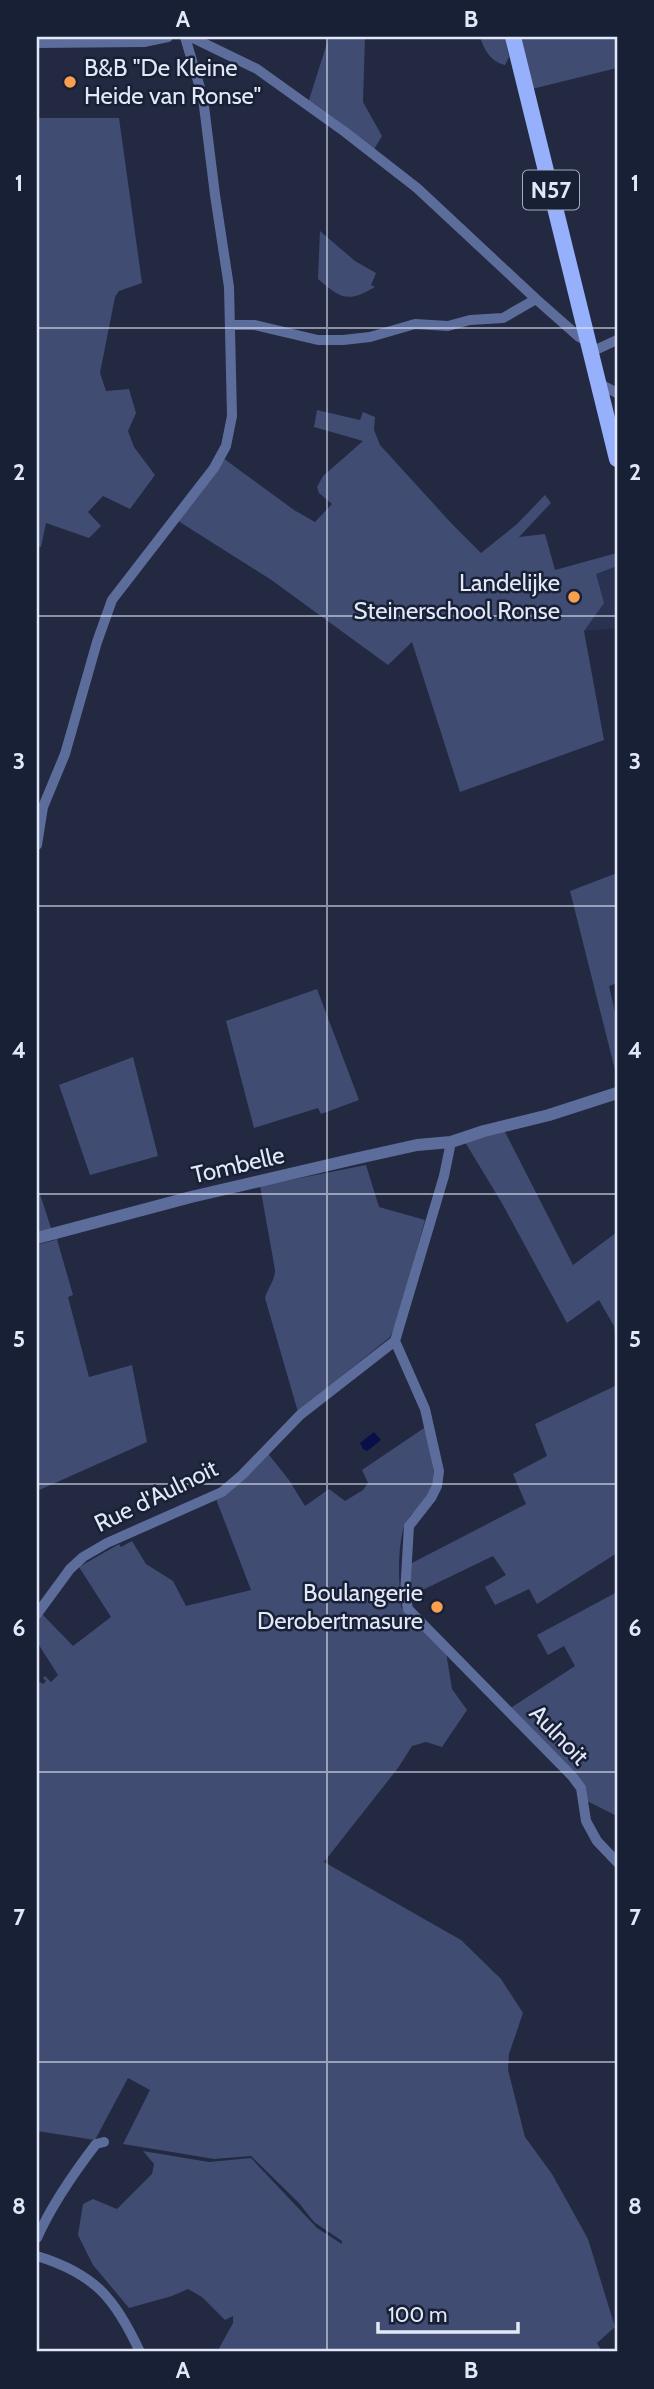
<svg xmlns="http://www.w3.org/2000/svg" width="654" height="2389" viewBox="0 0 654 2389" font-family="Cabin,sans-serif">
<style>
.built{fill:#293250}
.green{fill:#404c72}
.water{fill:#090f4a}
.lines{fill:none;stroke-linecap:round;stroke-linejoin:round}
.minor{stroke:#5d6d9b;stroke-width:10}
.tertiary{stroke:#5d6d9b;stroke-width:12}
.primary{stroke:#96b0fc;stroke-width:16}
.grid{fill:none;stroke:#e3e8f8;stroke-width:2;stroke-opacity:0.55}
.poi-dot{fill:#fa9f4e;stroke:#182036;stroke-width:2.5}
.labels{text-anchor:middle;stroke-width:5;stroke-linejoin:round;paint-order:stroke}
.shield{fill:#182036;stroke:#a6acbe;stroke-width:2}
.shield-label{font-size:23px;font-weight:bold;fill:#e3e8f8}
.poi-label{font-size:24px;fill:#e3e8f8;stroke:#182036;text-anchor:end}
.street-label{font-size:24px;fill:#e3e8f8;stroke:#182036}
.neatline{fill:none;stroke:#e3e8f8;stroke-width:2.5}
.grid-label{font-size:23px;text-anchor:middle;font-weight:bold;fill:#e3e8f8}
</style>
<rect width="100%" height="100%" fill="#222941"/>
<!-- built -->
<path class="built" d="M617 553V628L584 631 523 579Z"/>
<!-- green -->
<path class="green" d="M329 37H365L363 102 382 136 373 151 308 103Z
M480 37H505L509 57 505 65C491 62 484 50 480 37Z
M520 37H617V68L532 89Z
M37 118H119L142 283 119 291 115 297 100 373 106 391 129 389 136 413 128 431 134 447 155 475 130 509 103 496 88 512 101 526 89 538 46 523 41 547H37Z
M320 231 355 261 376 273 371 285 375 287C348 303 341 299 318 279Z
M317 410 360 420 363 412 375 417 374 430 380 445 452 524 481 553 517 524 545 495 551 503 519 537 545 534 555 570 617 553V566L596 574 604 603 584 631 604 740 460 792 412 642 388 665 270 579 175 519 223 458 294 510 315 522 332 504 319 493 317 487 323 476 363 441 314 427Z
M617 873V983L609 986 617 1021V1078L570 891Z
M317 989 359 1100 321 1114 318 1108 254 1128 226 1021Z
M133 1057 158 1156 90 1175 59 1085Z
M504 1130 573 1265 617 1232V1359L614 1326 599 1300 567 1323 503 1205 465 1142Z
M366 1165 379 1207 425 1220 397 1322 390 1337 298 1412 265 1298C268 1287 275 1281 275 1270L260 1186Z
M37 1185 52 1231 37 1235Z
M56 1236 73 1295 68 1297 89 1377 132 1365 147 1442 37 1491V1245L55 1240Z
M617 1385V1553L537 1604 529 1589 495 1605 485 1587 506 1575 493 1556 408 1597 410 1564 526 1504 513 1474 547 1456 535 1424Z
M427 1426C431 1452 442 1482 422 1504 414 1512 406 1518 403 1530 397 1554 399 1582 401 1607L446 1652 452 1689 467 1710 442 1747 426 1742 412 1746 398 1768 324 1862 461 1940 501 1979 523 2013 509 2054 508 2070 525 2137 552 2174 588 2239 615 2327 597 2343 602 2352H217L233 2323V2316L225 2320 202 2297 188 2289 172 2296 129 2308 93 2265 78 2235 83 2204 93 2199 117 2209 152 2174 154 2164 143 2151 209 2162 251 2158 317 2228 342 2244V2241L314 2222 299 2203 251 2156 214 2159 123 2144 150 2090 128 2078 95 2140 37 2131V1685L40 1682 43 1684 46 1681 43 1678 45 1676 51 1682 58 1675 37 1642V1620L42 1614 73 1646 111 1617 79 1567 119 1544 121 1547 132 1541 146 1564 173 1581 186 1606 251 1590 216 1499 266 1451 289 1480 305 1506 329 1489 345 1501 363 1490 368 1483 362 1470Z
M617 1592V1816L585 1800 582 1786 509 1709 575 1666 564 1646 548 1655 537 1635Z"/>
<!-- water -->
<path class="water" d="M374 1432 381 1440 367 1451 363 1449 360 1443Z"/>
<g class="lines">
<!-- minor -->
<path class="minor" d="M191 37 257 69 345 132 417 188 536 299 579 337 588 342
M37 43 144 42 168 37
M231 325H255L318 340H343L370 337 415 324 448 326 470 320 503 318 536 299
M591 352 617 340
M598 383 617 393
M37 845 43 807 65 754 97 642 112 600 214 468 226 446 232 416 229 287 215 195 203 98 185 37
M395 1341 425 1409 439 1471 437 1486 431 1498 409 1526 405 1594 408 1609 572 1776 581 1788 586 1821 597 1841 617 1862
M37 1614 70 1569 83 1557 107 1543 222 1492 242 1475 300 1415 395 1341 444 1176 451 1142
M37 2238C52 2204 73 2174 96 2144L104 2142
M37 2256C95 2274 115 2298 140 2352"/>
<!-- tertiary -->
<path class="tertiary" d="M37 1238 191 1197 354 1159 417 1145 451 1142 484 1131 549 1115 617 1093"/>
<!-- primary -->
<path class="primary" d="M513 37 617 459"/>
</g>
<!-- grid -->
<path class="grid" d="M327 37V2352M37 328H617M37 616H617M37 906H617M37 1194H617M37 1484H617M37 1772H617M37 2062H617"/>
<!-- markers -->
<g class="poi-dot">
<circle cx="70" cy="82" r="7"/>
<circle cx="574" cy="597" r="7"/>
<circle cx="437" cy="1607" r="7"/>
</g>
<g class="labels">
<!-- shield labels -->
<rect class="shield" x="523" y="170.5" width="56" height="39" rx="5"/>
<g class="shield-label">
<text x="551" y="198">N57</text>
</g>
<!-- poi labels -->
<g class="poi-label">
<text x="84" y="76" text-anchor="start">B&amp;B "De Kleine<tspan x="84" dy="28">Heide van Ronse"</tspan></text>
<text x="560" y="591">Landelijke<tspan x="560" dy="28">Steinerschool Ronse</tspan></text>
<text x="423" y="1601">Boulangerie<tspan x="423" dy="28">Derobertmasure</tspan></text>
</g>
<!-- street labels -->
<g class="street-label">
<text transform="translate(238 1165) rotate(-13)" y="8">Tombelle</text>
<text transform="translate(156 1496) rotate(-26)" y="8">Rue d'Aulnoit</text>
<text transform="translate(559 1735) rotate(46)" y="8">Aulnoit</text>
</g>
</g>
<!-- border -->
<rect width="654" height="2389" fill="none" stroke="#182036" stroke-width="77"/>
<!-- scale -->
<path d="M378 2322v10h140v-10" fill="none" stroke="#e3e8f8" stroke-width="3.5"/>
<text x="388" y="2322" font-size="21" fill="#e3e8f8" stroke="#182036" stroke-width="5" paint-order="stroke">100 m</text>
<rect x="38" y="38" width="578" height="2312" class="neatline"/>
<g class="grid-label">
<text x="183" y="27">A</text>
<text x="471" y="27">B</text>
<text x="19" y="191">1</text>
<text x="635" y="191">1</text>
<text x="19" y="480">2</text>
<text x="635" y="480">2</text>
<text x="19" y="769">3</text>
<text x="635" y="769">3</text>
<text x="19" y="1058">4</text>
<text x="635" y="1058">4</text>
<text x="19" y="1347">5</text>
<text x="635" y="1347">5</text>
<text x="19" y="1636">6</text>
<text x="635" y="1636">6</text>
<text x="19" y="1925">7</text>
<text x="635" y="1925">7</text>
<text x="19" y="2214">8</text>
<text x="635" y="2214">8</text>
<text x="183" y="2378">A</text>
<text x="471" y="2378">B</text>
</g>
</svg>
